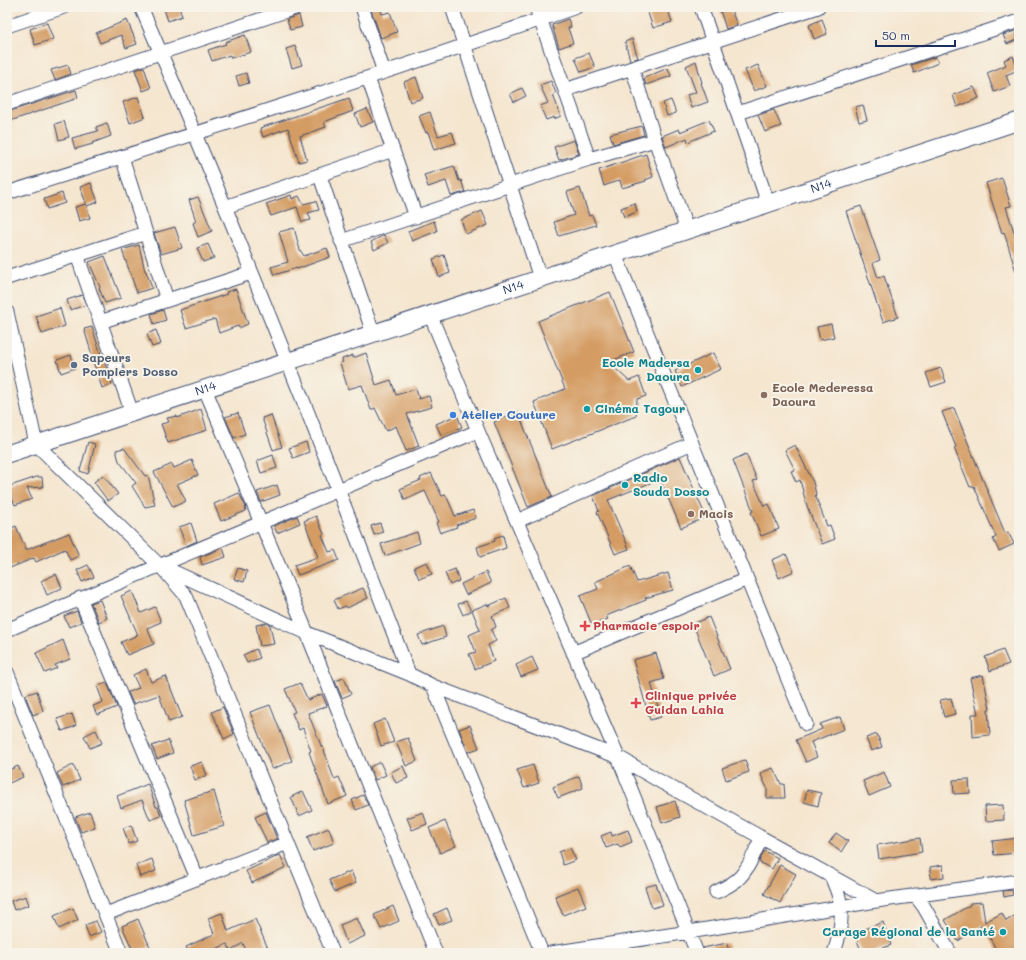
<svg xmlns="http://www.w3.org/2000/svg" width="1026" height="960" viewBox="0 0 1026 960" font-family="Mali,sans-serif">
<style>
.building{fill:#d49c64}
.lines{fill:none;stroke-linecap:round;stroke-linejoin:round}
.minor-casing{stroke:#3c4a6f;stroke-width:15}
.major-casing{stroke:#3c4a6f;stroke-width:19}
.minor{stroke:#fff;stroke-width:13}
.major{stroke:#fff;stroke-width:17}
.service-dot{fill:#5c6f8a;stroke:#f7f3e8;stroke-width:1.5}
.culture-dot{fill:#0f9aa8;stroke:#f7f3e8;stroke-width:1.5}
.education-dot{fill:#8d6e63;stroke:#f7f3e8;stroke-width:1.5}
.shop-dot{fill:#3f7fe0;stroke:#f7f3e8;stroke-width:1.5}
.health-dot{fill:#e0444e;stroke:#f7f3e8;stroke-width:1.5}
.labels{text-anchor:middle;stroke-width:4;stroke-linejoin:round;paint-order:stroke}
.street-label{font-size:12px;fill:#1b2f5e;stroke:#f7f3e8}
.service-label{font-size:12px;font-weight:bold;fill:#4e5e75;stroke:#f7f3e8;text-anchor:start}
.culture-label{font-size:12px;font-weight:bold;fill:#0d838f;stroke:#f7f3e8;text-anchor:end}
.education-label{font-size:12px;font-weight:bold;fill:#785e54;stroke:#f7f3e8;text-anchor:start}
.shop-label{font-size:12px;font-weight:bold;fill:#366cbe;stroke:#f7f3e8;text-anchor:start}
.health-label{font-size:12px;font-weight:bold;fill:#be3a42;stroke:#f7f3e8;text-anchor:start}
</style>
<rect width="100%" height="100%" fill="#f7f3e8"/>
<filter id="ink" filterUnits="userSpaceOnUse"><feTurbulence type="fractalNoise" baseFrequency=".025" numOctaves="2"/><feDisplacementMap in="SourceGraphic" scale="8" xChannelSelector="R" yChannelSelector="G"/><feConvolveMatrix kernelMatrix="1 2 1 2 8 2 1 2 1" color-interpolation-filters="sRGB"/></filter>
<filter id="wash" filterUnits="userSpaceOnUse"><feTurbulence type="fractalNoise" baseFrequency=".012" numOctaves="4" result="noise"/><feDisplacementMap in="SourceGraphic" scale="16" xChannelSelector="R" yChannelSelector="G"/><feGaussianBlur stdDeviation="0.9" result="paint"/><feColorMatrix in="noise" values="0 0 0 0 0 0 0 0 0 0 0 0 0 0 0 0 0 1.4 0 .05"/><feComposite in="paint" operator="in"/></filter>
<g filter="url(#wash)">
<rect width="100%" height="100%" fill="#f5e6cf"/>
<g id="blocks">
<!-- building -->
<path class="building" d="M171 7H179L182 16 168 21 164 9Z
M370 7H380L382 14 390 12 397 32 381 38Z
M646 7H667L672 22 653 28Z
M719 7H730L737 25 726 29Z
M299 15 302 27 290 30 287 19Z
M568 19 571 27 568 28 573 43 559 48 552 25Z
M822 19 827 34 814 39 809 25Z
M127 20 137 44 126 48 121 35 100 43 96 33Z
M47 23 53 39 35 45 30 29Z
M1015 31 1018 39 1007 44 1003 35Z
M245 35 251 52 231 58 230 55 212 61 208 50 226 44 225 42Z
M632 39 638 58 630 60 625 42Z
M295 46 302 65 292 68 286 49Z
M589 53 595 67 581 72 575 58Z
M1013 56 1018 70 1006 75 1010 86 994 92 987 73 1006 65 1004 60Z
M936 57 938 63 914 73 911 65Z
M696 61 702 83H701L708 102 691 108 687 95 696 92 686 66Z
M68 65 71 74 55 80 51 70Z
M758 65 767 86 754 91 745 70Z
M144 67 151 88 143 91 135 70Z
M668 68 671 76 646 85 644 78Z
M246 73 249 83 239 86 236 76Z
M416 77 423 98 410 102 404 82Z
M551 81 556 93 553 95 561 116 554 119V117L546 120 540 106 548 103 540 85Z
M974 87 979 98 957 107 953 95Z
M522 88 526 96 514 102 510 94Z
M76 90 78 98 7 122V112Z
M138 97 145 117 130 123 123 102Z
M349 98 353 111 324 122 326 127 300 136 307 160 299 162 288 128 263 137 260 128Z
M671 100 676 113 667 116 663 103Z
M863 105 867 120 859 122 855 107Z
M367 109 373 122 360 127 355 114Z
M774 110 781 126 765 132 758 115Z
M430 112 438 136 452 132 456 143 434 150 428 132 426 133 419 116Z
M709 120 714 131 688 142 687 138 666 147 662 136 679 129 680 132Z
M64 121 69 137 59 140 55 124Z
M107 123 111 136 92 143 93 144 75 149 72 138 98 131 96 127Z
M642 126 644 135 613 144 610 134Z
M574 140 579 154 559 160 554 147Z
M646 154 653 177 645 180 646 181 622 188 620 180 604 186 599 170Z
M454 166 459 181 461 180 465 192 451 196 446 181 428 187 424 175Z
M1002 178 1011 206 1006 207 1017 241 1019 240V274L1017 275 1004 232 1002 233 986 183Z
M91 183 98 202 87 206 80 187Z
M580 188 589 216 592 215 596 225 559 236 554 222 574 215 567 192Z
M62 193 65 203 47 209 44 199Z
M291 195 292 199 299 196 303 204 316 201 319 210 308 213 311 220 302 222 297 207 271 216 266 204Z
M198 197 212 231 198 237 193 223 196 221 189 200Z
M635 203 637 212 624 217 621 208Z
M86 204 90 218 79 221 75 207Z
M861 206 880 260 873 263 878 278 884 276 898 317 883 322 846 211Z
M482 211 488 225 466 234 461 220Z
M434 221 437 231 412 241 408 231Z
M175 227 182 248 161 254 154 233Z
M294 228 300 250 304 256 327 248 330 257 297 269V268L274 275 271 267 288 262 279 232Z
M384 235 388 243 374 250 371 242Z
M208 244 214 258 203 262 197 248Z
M139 245 145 271H146L152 288 137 293 122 250Z
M444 255 450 273 439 277 433 259Z
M105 256 121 298 105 303 99 288 100 287 89 262Z
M236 289 248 324 239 328 238 326 219 333 215 319 186 328 180 310 227 294 226 292Z
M610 292 634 352 608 362 629 381 639 377 646 396 637 399 636 416 552 449 534 402 565 389 538 321Z
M82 295 86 305 70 310 67 300Z
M60 308 65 326 42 334 36 316Z
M163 310 166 320 154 324 151 314Z
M831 324 834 337 820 340 817 327Z
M92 327 101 355H102L112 384 102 388 92 358H93L84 329Z
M156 330 161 344 152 347 147 334Z
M366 353 376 385 391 380 396 395 416 389 419 399 429 396 432 407 407 414 419 446 406 451 396 426 386 431 375 408 371 410 362 385 348 389 340 363 343 362 342 359 353 355V358Z
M713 353 721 369 682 387 675 371Z
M71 355 75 368 61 373 57 360Z
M941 368 946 382 931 387 926 373Z
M954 408 985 485 1005 533 1008 532 1014 544 999 551 993 539 996 537 974 486 970 487 954 448 956 447 942 412Z
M201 409 207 430 168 443 161 424 169 422 167 418 177 416V418Z
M518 412 552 497 528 507 494 422Z
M238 413 245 434 234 438 225 417Z
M271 415 282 447 273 450 262 418Z
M457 415 462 427 441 435 436 424Z
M88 442 95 444 88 474 80 471Z
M306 442 309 452 293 458 289 448Z
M795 445 813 482 816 494 815 495 827 526 830 525 835 539 822 544 806 503 800 480 796 482 791 471 795 470 785 450Z
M124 448 145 476 148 475 155 505 145 507 132 486 136 483 119 461 116 450Z
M746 454 757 480 753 481 764 506 769 504 779 529 761 536 751 512 753 511 733 460Z
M273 455 277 468 261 473 257 461Z
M680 457 706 517 681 528 660 479 608 500 629 549 615 554 597 512 599 511 593 496Z
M192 460 198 475 177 484 186 501 173 507 154 472 172 464 174 468Z
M431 473 442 496 446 495 455 516 473 510 476 518 456 525 457 527 440 533 436 523 439 522 425 491 405 500 400 489 421 480 420 478Z
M103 475 118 494 108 501 94 482Z
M37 477H42L43 487 27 488 32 499 15 505 7 487Z
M277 485 280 495 261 502 257 492Z
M239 493 246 507 245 508 246 511 221 521 214 504Z
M297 516 300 523 277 533 274 526Z
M316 516 324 534 322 535 329 552 335 550 339 560 298 575 294 565 318 557 304 521Z
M191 523 197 541 186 546 179 527Z
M380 523 383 532 374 535 371 526Z
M16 526 26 550 69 533 79 556 70 560 65 549 36 562 34 558 10 568 7 560V530Z
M417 532 420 543 385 556 381 544Z
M503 535 506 548 480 557 477 547 495 541 494 538Z
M223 548 226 557 202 565 200 557Z
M786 554 794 571 779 578 772 560Z
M427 562 432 574 419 579 414 567Z
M88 565 94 577 82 582 77 570Z
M630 566 637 582 668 573 673 590 645 598 646 600 606 616 608 619 592 625 580 596 598 589 595 582Z
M238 568 247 571 244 582 234 579Z
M455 569 459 581 450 585 445 573Z
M486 572 491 583 466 595 461 584Z
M56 574 62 588 47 595 41 581Z
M363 588 368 598 347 608 346 606 338 609 334 600Z
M132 591 141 613 155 607 161 622 147 628 154 644 127 655 121 642 138 635 121 596Z
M506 598 510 608 492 616 496 627 491 630 496 641 488 645 494 661 475 669 469 654 476 652 469 635 480 630 472 610 487 604 488 606Z
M100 600 107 618 99 622 91 603Z
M466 601 471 611 463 615 458 604Z
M77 611 81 622 69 627 64 616Z
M709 617 730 669 714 676 693 624Z
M267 623 270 625 274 644 260 646 256 625Z
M443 626 446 637 422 645 418 635Z
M63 640 70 659 55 665 57 668 45 673 36 653Z
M256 649 260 658 247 663 243 655Z
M1003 650 1009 664 990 671 985 657Z
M656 653 664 679 651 683 661 717 650 720 633 660Z
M532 657 538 670 521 677 516 665Z
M146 669 151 682 166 676 182 717 169 722 159 695 133 704 128 692 139 688 133 675Z
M983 675 990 709H988L990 735 973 737 972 714H978L970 678Z
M344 678 351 694 342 698 335 681Z
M107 683 117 707 97 715 93 706 103 702 97 686Z
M300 683 308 700 322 694 327 706 308 713 322 748 323 747 334 779 339 777 347 796 328 804 309 752 311 751 303 728 299 730 292 713 295 712 285 689Z
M37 691 43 711 33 715 25 695Z
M951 698 955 714 944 717 940 700Z
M270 705 292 761 272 769 250 712Z
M223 707 234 734 224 739 212 712Z
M72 714 76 726 62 731 57 719Z
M840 717 844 729 811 742 817 757 806 762 796 740 822 729 820 724Z
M385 719 394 742 381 746 373 724Z
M470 725 479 748 468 752 459 729Z
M96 730 102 743 90 748 84 736Z
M877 734 882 747 871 751 866 738Z
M408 738 417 761 406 766 396 742Z
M168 740 173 753 157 759 152 746Z
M745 760 749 772 726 780 722 768Z
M202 762 207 775 195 780 190 766Z
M380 762 386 775 375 780 370 767Z
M73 765 80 780 63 787 57 773Z
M533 765 539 783 524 788 517 770Z
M18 766 23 777 7 784V771Z
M403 766 408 778 396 783 391 772Z
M773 768 781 784H784L785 798H767V788L760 773Z
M884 772 890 787 869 796 863 781Z
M579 776 583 788 558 798 553 787Z
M969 779 970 793 954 794 953 780Z
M148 784 156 807H158L161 816 150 820 142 800 121 808 117 796Z
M807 790 821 793 818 806 804 802Z
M214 791 224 826 194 835 184 800Z
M303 791 312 810 299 816 291 797Z
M363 795 368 805 356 810 352 800Z
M675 801 680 817 662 823 657 807Z
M1003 805 1004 820 986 821 985 806Z
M90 812 95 827 81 832 75 817Z
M266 812 277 839 267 842 255 817Z
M423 812 427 824 412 830 407 818Z
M445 821 456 846 440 853 429 828Z
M131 825 137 841 129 844 123 828Z
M329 828 334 843 313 851 307 837Z
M628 830 632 842 620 847 618 844 606 848 601 836 611 832 612 836Z
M836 833 848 841 841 852 829 843Z
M920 838 922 852 879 859 877 845Z
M1019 838V853L994 855 992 841Z
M570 848 576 860 563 865 559 852Z
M764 851 778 858 772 869 759 862Z
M280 855 286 867 252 883 246 871Z
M152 859 156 871 140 877 136 865Z
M780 865 796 874 780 903 764 894Z
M943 865 944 877 931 879 930 867Z
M351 871 356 883 335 892 329 880Z
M656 884 663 905 652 908 645 887Z
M578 887 586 906 563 915 555 896Z
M1012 890 1013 895 1004 897 1003 891Z
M26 896 29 905 14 910 11 901Z
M982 902 985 922 1002 913 1006 921 1019 913V953H998L983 925 958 941 945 920 970 905V903Z
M393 906 399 921 381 929 374 915Z
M73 908 78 920 59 929 54 916Z
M447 908 452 920 439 925 434 914Z
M222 913 228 931 255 919 270 953H247L243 943 231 951 227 944 207 953H189L186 947 214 934 208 918Z
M357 918 365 936 347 944 340 925Z
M138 919 150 947 134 953 122 926Z
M96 921 101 932 89 937 85 925Z
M883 922 891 945 870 953H862L854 933Z
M727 943 729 953H705L703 948Z"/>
</g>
</g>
<g filter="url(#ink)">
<use href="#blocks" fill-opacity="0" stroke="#3c4a6f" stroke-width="1"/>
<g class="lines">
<defs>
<path id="minor" d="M141 7C236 227 324 450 409 674
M362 7 384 72
M452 7 540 278
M536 7 589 159
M701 7 768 203
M7 26 64 7
M632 68 655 140 687 230
M368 78 416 217
M565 90 818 7
M7 104 298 7
M738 113 1019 21
M122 157 167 300
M320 176 373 333
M7 193C198 133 388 73 576 7
M225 207 393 150
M341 241 589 159 655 140
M615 254 806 724
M77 255 132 413
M7 278 146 233
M7 312 36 444 159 565 307 633 409 674 433 686 618 757 663 783 876 901 1019 881
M430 314 478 431 618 757 697 953
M100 322 251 273
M205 389 307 633 436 953
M517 521 692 443
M163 569 186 596 333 953
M80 598 197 878
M7 630 478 431
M573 653 747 579
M7 672 121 953
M433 686 542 953
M831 876C834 883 837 890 839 897 844 915 840 935 834 953
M716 892C724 888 734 884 740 877 751 866 754 851 762 838
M915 895 924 907 950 953
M106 914 288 843
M551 953 689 932 876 901"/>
<g id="major">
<path id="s1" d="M7 454 1019 121"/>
</g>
</defs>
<!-- minor casing -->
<use href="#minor" class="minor-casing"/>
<!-- major casing -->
<use href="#major" class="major-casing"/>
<!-- minor -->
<use href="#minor" class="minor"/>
<!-- major -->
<use href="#major" class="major"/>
</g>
</g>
<!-- markers -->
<circle class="service-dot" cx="74" cy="365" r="4"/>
<g class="culture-dot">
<circle cx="698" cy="370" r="4"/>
<circle cx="587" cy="409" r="4"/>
<circle cx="625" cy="485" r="4"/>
<circle cx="1003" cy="932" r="4"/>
</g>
<g class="education-dot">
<circle cx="764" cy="395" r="4"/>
<circle cx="691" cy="514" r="4"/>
</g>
<circle class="shop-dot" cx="453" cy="415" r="4"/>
<g class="health-dot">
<path d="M583 620h4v4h4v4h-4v4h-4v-4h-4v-4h4z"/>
<path d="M634 697h4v4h4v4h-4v4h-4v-4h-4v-4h4z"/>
</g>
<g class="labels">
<!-- street labels -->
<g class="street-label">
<text dy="4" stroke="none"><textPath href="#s1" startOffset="857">N14</textPath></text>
<text dy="4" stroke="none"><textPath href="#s1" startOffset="533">N14</textPath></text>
<text dy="4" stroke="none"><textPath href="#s1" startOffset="209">N14</textPath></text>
</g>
<!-- service labels -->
<g class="service-label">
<text x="82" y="362">Sapeurs<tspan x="82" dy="14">Pompiers Dosso</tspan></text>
</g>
<!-- culture labels -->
<g class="culture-label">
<text x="690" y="367">Ecole Madersa<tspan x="690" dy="14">Daoura</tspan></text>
<text x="595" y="413" text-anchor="start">Cinéma Tagour</text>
<text x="633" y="482" text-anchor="start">Radio<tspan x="633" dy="14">Souda Dosso</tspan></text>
<text x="995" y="936">Carage Régional de la Santé</text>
</g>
<!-- education labels -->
<g class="education-label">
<text x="772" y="392">Ecole Mederessa<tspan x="772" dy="14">Daoura</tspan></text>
<text x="699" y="518">Macis</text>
</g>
<!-- shop labels -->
<g class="shop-label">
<text x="461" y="419">Atelier Couture</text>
</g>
<!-- health labels -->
<g class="health-label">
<text x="593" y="630">Pharmacie espoir</text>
<text x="645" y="700">Clinique privée<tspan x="645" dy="14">Guidan Lahia</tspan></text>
</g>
</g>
<!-- margin -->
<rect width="1026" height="960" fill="none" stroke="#f7f3e8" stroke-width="24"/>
<!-- scale -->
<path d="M876 40v6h79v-6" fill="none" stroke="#1b2f5e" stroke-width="2"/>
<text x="882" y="40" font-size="12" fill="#1b2f5e" stroke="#f7f3e8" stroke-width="3" paint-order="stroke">50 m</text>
</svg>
